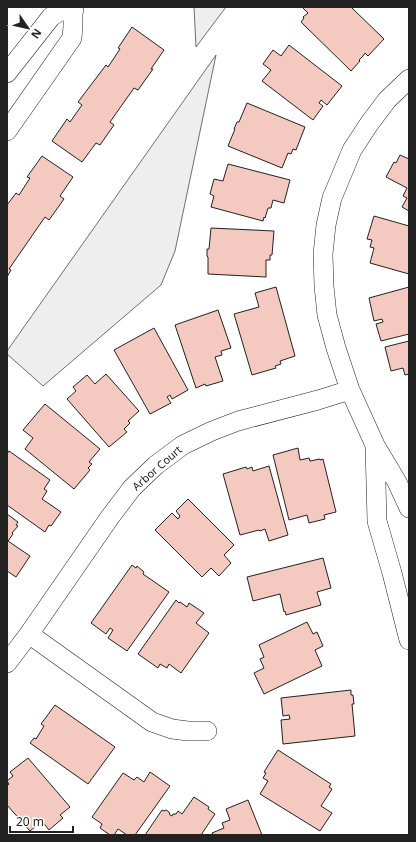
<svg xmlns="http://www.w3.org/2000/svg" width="416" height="842" viewBox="0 0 416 842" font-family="'Noto Sans',sans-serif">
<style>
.green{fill:#eee;stroke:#6f6f6f}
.building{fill:#f3c9c0;stroke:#222}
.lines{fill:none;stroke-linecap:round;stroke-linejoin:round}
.minor-casing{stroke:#222;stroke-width:20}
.minor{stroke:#fff;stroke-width:19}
.labels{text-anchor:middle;stroke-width:3;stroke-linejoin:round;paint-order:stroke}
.street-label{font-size:11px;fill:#222;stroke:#fff}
</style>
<rect width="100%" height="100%" fill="#fff"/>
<!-- green -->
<path class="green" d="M194 7H226L196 47Z
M216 55 175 251 161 285 43 386 7 354V351Z"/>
<!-- building -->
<path class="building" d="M302 7H351L384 39 368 56 365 53 363 56 359 60 360 61 351 71 301 22 304 18 303 17 308 13Z
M132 27 164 50 151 69H153L138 90 134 88 110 122 114 125 100 145 96 143 82 162 52 141 67 119 70 122 82 105 78 102 106 65 108 67 120 49 118 48Z
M289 45 342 86 327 105 321 100 319 103 323 106 313 120 262 81 271 70 263 64 273 50 281 56Z
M247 103 305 127 296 150 293 149 291 154 288 153 282 168 228 146 235 129H234L237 122H239Z
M400 155 409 159V211L402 207 407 198 403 196 407 188 386 177 394 162 396 163Z
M42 156 73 177 60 196 64 199 49 220 45 217 9 269 11 270 7 277V205L16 193 19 195 30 178 27 177Z
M228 164 290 180 284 203 273 200 271 208H268L265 218 264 217 263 221 211 207 214 196 210 194 214 179 223 181Z
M374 216 409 226V274L370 263 374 248 370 247 372 240 367 239Z
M211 228 274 231 272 255H270V260H266V277L208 274V257L207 256V249H209Z
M276 287 295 356 280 361 281 364 275 366 276 368 252 375 234 314 259 307 255 293Z
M409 287V334L381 341 376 324 383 322 382 319 374 321 369 298Z
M218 310 231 348 221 351 222 355 215 357 223 381 206 386 205 384 196 388 175 325Z
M154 328 188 390 172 399 170 395 167 397 171 403 150 414 114 350Z
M409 341V374L405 375 403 368 391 371 385 347Z
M106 374 139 411 128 421 130 423 124 429 127 432 109 447 67 399 76 391 73 387 87 375 95 384Z
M45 404 100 449 89 462 92 464 88 468 90 470 74 489 25 449 33 438 23 430Z
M298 448 300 460 309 458 310 461 320 459V460L323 459 336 512 324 515 325 519 309 523 307 515 289 520 273 455Z
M9 451 50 480 44 489 47 491 42 499 61 512 51 526 49 525 45 532 7 505V454Z
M269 466 288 535 269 541 265 529 260 531 259 530 240 535 223 474 246 467 247 469 252 467 253 471Z
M188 499 234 545 224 555 231 563 219 576 211 568 202 577 155 530 172 513 178 519 180 516 176 511Z
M7 514 18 522 16 525 18 526 12 533 13 534 8 541 30 556 16 577 7 571Z
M323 558 331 588 317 592 321 605 286 615 285 611 284 612 280 594 253 601 247 577Z
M132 565 136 568 137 566 144 572 143 574 169 592 127 651 108 638 113 630 110 628 106 634 91 623Z
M176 600 179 603 180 602 187 607 189 603 204 613 196 623 209 633 181 673 169 664 167 668 160 664 158 668 138 654Z
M307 622 313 634 317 632 323 646 315 650 322 666 264 694 254 673 264 668 260 659 264 657 259 645Z
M351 690V695H353L354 704H352L355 736 283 744 281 720 290 719 289 715 283 716 281 698Z
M55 705 115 747 88 784 30 743 34 738 36 739 44 726 41 724Z
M278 750 331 784 329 787 332 789 321 806 332 813 320 831 260 794 268 781 263 778 266 773 264 772Z
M28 758 70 807 60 815 63 818 49 830 42 821 30 831 7 805V786L9 784 7 781 13 776 10 772Z
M150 772 170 786 135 835H127L118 829 114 835H110L100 828 102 824 92 817 123 773 134 780 137 777 144 782Z
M194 797 209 807 208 809 215 814 201 835H145L162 810 164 811 166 810 169 812 170 815 172 816 173 814H176L178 811 182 814Z
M248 800 262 835H213L212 833 224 828 222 823 230 820 226 809Z"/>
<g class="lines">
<defs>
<path id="minor" d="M7 73 51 17 60 11 74 10
M409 79 387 100 369 124 352 150 332 198 326 225 323 254 324 286 327 315 336 348 350 390 375 445 397 482 409 508
M7 131 72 38 73 26V7
M375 446 377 521 392 573 409 640
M29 634 152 722 172 729 188 731H207
M7 663 29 634 110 517 132 488 156 465 183 445 212 431 238 421 318 400 350 390"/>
</defs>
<!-- minor casing -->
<use href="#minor" class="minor-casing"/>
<!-- minor -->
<use href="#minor" class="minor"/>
</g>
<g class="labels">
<!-- street labels -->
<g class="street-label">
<text transform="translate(157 468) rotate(-41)" y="4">Arbor Court</text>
</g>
</g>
<!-- border -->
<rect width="416" height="842" fill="none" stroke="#222222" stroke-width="16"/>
<!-- north arrow -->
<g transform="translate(28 28) rotate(124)" stroke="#ffffff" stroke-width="3" paint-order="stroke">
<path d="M0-3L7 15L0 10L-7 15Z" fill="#222222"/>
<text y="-6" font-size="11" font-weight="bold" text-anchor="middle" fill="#222222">N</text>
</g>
<!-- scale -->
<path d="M10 826v6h63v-6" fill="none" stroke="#222222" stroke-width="2"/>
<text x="16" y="826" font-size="12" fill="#222222" stroke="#ffffff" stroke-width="3" paint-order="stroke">20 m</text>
</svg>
